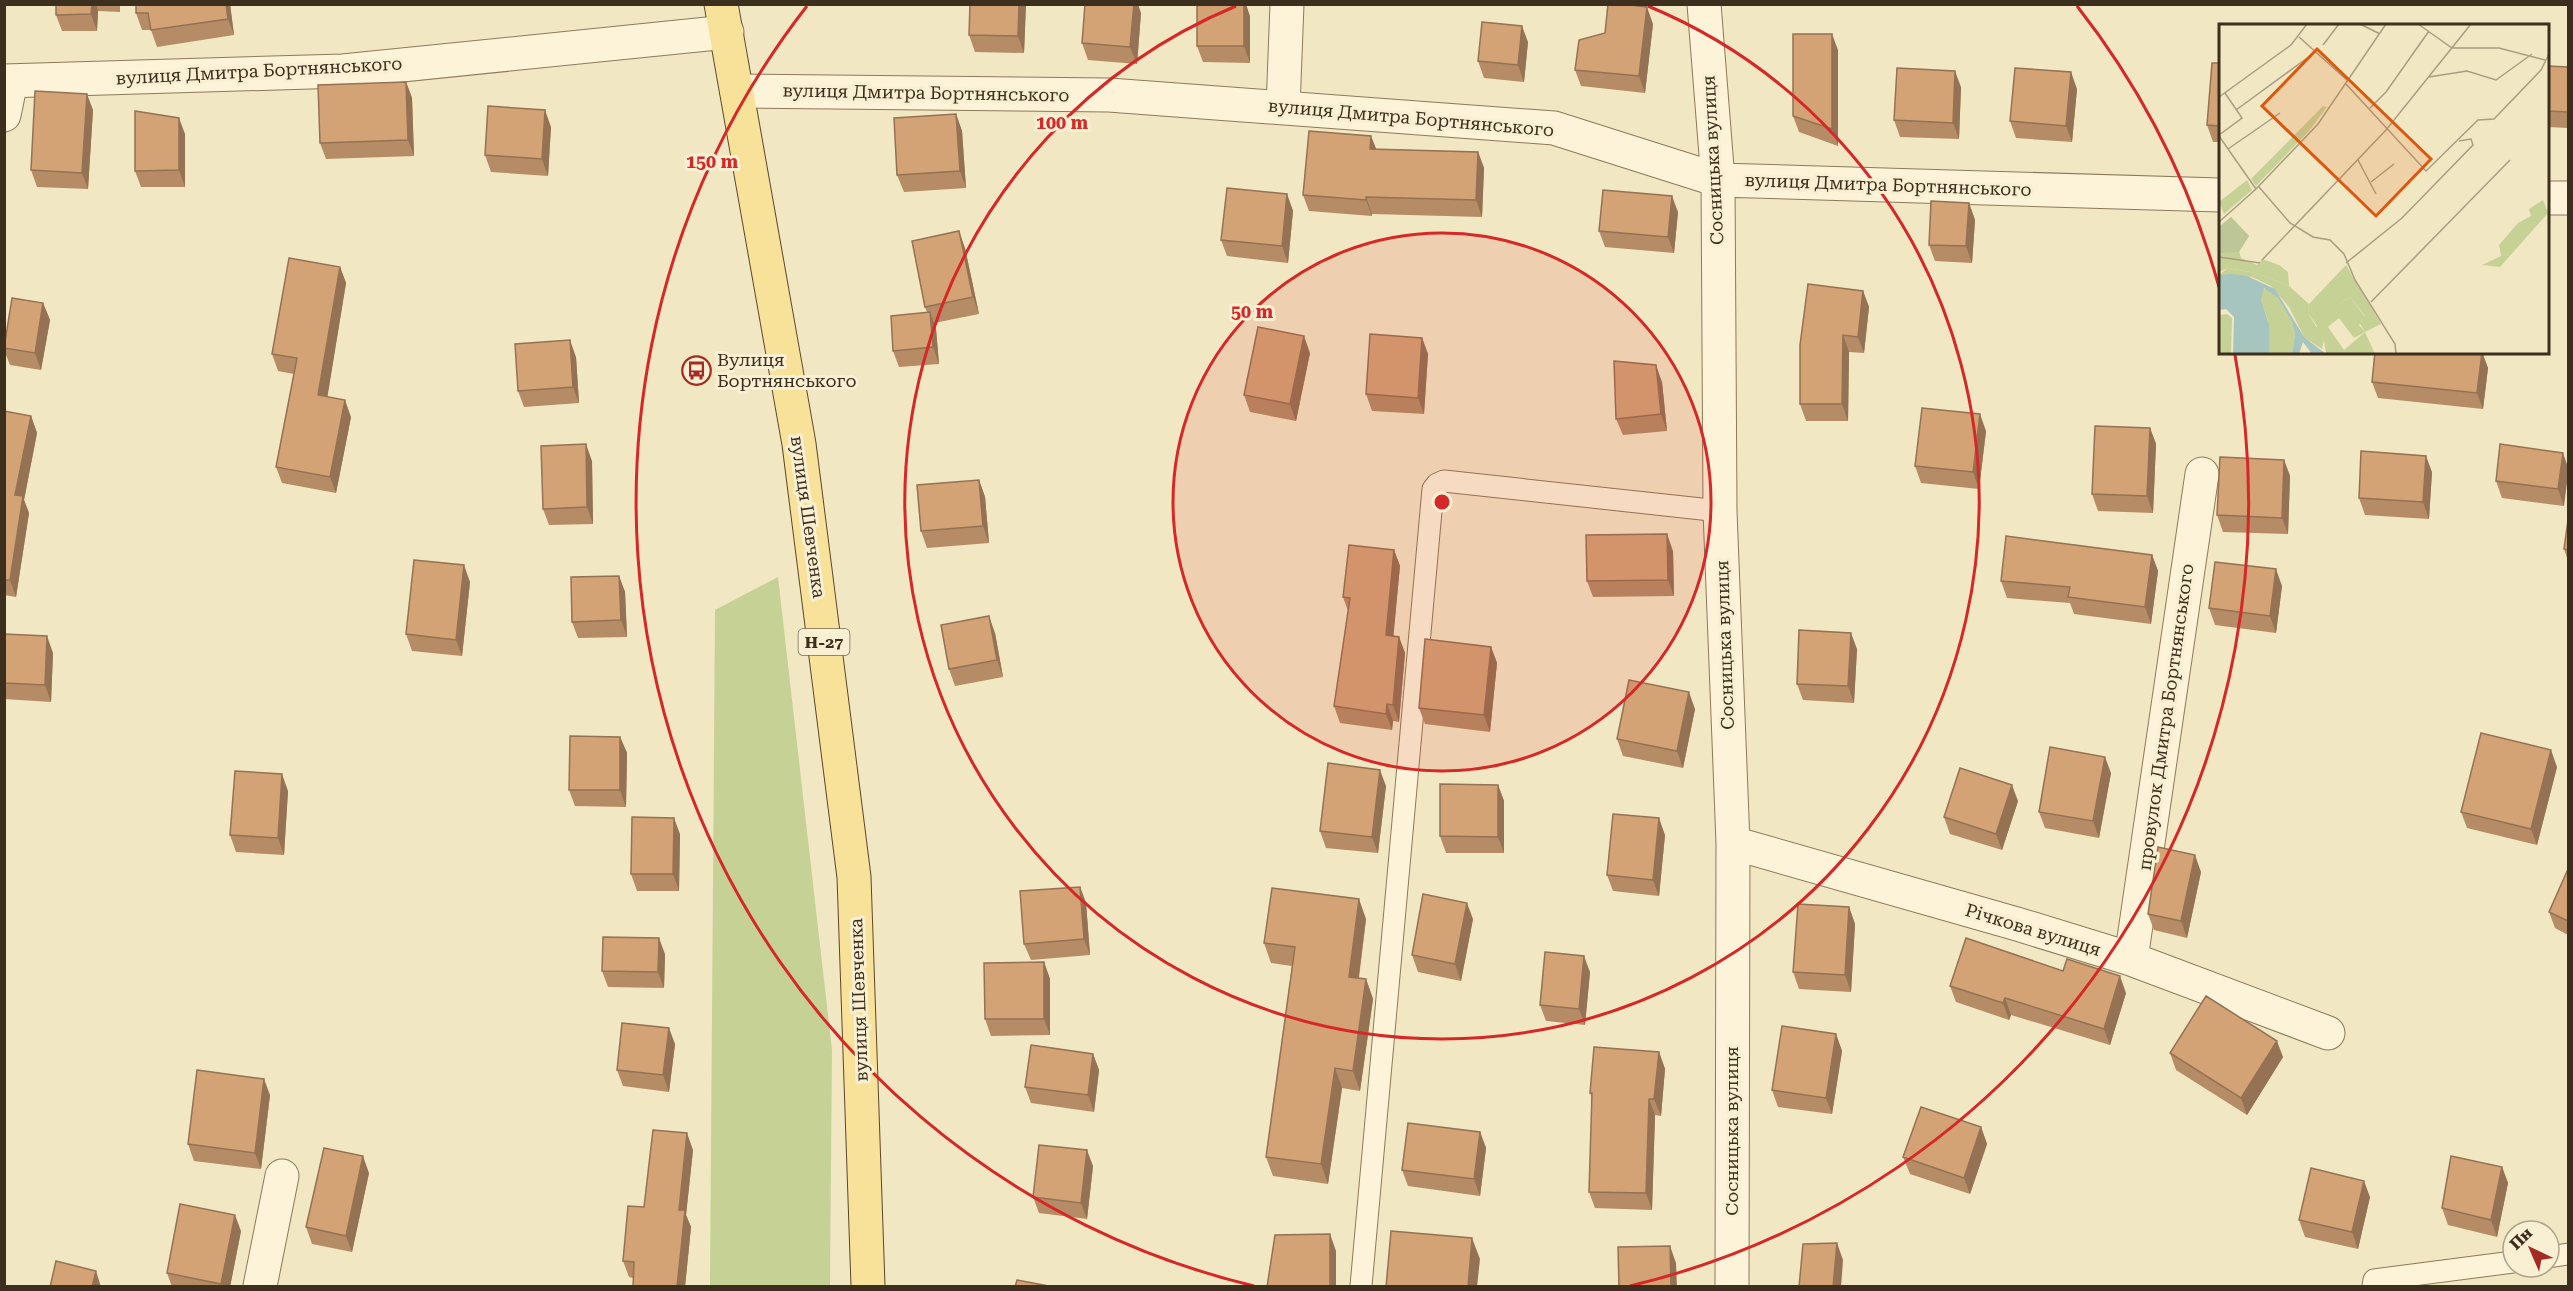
<svg xmlns="http://www.w3.org/2000/svg" width="2573" height="1291" viewBox="0 0 2573 1291" font-family="'Roboto Serif',serif">
<style>
.green{fill:#c6d196}
.lines{fill:none;stroke-linecap:round;stroke-linejoin:round}
.lane-casing{stroke:#8e7958;stroke-width:23}
.street-casing{stroke:#8e7958;stroke-width:35}
.primary-casing{stroke:#5c462d;stroke-width:35}
.lane{stroke:#fcf3d8;stroke-width:21}
.street{stroke:#fcf3d8;stroke-width:33}
.primary{stroke:#f8e199;stroke-width:33}
.wall{fill:#b58c65}
.shaded-wall{fill:#947253}
.building{fill:#d3a376;stroke:#947253;stroke-width:1.5}
.ring{fill:none;stroke:#d62828;stroke-width:3}
.labels{text-anchor:middle;stroke-width:6;stroke-linejoin:round;paint-order:stroke}
.shield{fill:#f9f0d4;stroke:#756954;stroke-width:1.5}
.shield-label{font-size:16px;font-weight:bold;fill:#3d2f1d}
.street-label{font-size:18px;fill:#3d2f1d;stroke:#f9f0d4}
.poi-label{font-size:18px;fill:#3d2f1d;stroke:#f9f0d4;text-anchor:start}
.inset-road{fill:none;stroke:#aa9d81;stroke-width:1.5}
.view{fill:#df570d;fill-opacity:0.15;stroke:#df570d;stroke-width:3}
.inset-edge{fill:none;stroke:#3d2f1d;stroke-width:3}
.centre{fill:#d62828;stroke:#f9f0d4;stroke-width:3}
.ring-label{font-size:18px;text-anchor:middle;font-weight:bold;fill:#d62828;stroke:#f9f0d4;stroke-width:6;stroke-linejoin:round;paint-order:stroke}
</style>
<rect width="100%" height="100%" fill="#f2e7c3"/>
<!-- green -->
<path class="green" d="M778 577 832 1050 830 1286H710L715 610Z"/>
<g class="lines">
<defs>
<path id="lane" d="M2549 1257 2568 1254
M1361 1286 1433 489 1437 484 1444 481 1720 511
M2373 1286 2374 1280 2513 1262"/>
<path id="street" d="M1704 4 1718 180 1720 511 1733 843 1732 1286
M4 81 343 71 727 32
M737 91 1109 95 1554 128 1718 180 2220 195
M1283 108 1287 4
M4 115 11 81
M2548 198H2568
M1733 843 2017 924 2131 959 2328 1033
M2131 959 2202 474
M260 1286 282 1176"/>
<path id="primary" d="M721 4 799 444 854 877 868 1286"/>
</defs>
<!-- lane casing -->
<use href="#lane" class="lane-casing"/>
<!-- street casing -->
<use href="#street" class="street-casing"/>
<!-- primary casing -->
<use href="#primary" class="primary-casing"/>
<!-- lane -->
<use href="#lane" class="lane"/>
<!-- street -->
<use href="#street" class="street"/>
<!-- primary -->
<use href="#primary" class="primary"/>
</g>
<!-- wall -->
<path class="wall" d="M56 4H120V12L98 11 97 31H62L56 15Z
M230 4 234 35 157 47 151 30H142L136 13Z
M970 4H1026L1024 53 975 52 969 35Z
M1141 13 1137 64 1088 60 1082 43Z
M1250 16V63L1203 62 1197 46Z
M1653 24 1645 93 1581 86 1575 70Z
M1528 42 1524 82 1484 78 1478 61Z
M1838 50V146L1799 132 1793 116Z
M2220 63V142H2213L2207 125Z
M2547 66 2568 67V128L2547 127Z
M406 82 412 98 414 156 326 159 320 143Z
M1961 87 1959 139 1900 137 1894 120Z
M2077 89 2072 142 2016 138 2010 121Z
M93 110 88 189 37 187 31 170Z
M956 114 962 131 966 188 904 192 897 175Z
M551 127 548 176 491 172 485 155Z
M185 134V187H141L135 171Z
M1376 149 1478 152 1484 168 1482 217 1372 214V216L1309 211 1303 195Z
M1287 194 1293 211 1288 263 1227 256 1221 240Z
M1969 203 1975 220 1972 263 1935 261 1929 245Z
M1678 212 1674 253 1605 247 1599 231Z
M965 248 979 314 934 323 936 329 939 364 899 367 893 351 927 312 925 307Z
M340 267 346 283 327 397 351 417 336 493 282 483 276 467 294 374 278 371 272 354Z
M1863 291 1869 307 1864 353 1849 352 1848 421H1806L1800 404Z
M43 303 50 320 41 370 10 365 4 350V344Z
M1422 338 1428 354 1424 414 1372 411 1366 394Z
M2482 352 2488 368 2483 409 2378 398 2372 382Z
M1310 353 1296 421 1250 412 1244 395Z
M576 357 579 403 524 407 518 391Z
M1662 382 1667 431 1623 435 1616 419Z
M4 411 31 416 37 433 24 500 29 513 16 597 4 595Z
M2150 428 2156 444 2153 513 2098 511 2092 494Z
M1986 431 1979 489 1921 483 1915 466Z
M2563 453 2564 506 2502 498 2496 481Z
M2284 460 2290 476 2288 534 2223 532 2217 515Z
M592 461 593 524 549 525 543 509Z
M2432 472 2429 519 2365 515 2359 498Z
M979 480 985 497 989 543 927 548 921 531Z
M2568 520V561L2564 549Z
M1394 550 1400 566 1393 636 1399 637 1405 653 1399 722 1393 721 1392 730 1340 723 1334 706 1348 611 1343 597Z
M1673 551 1674 596 1593 597 1587 581Z
M2152 555 2158 571 2151 624 2074 614 2070 603 2007 598 2001 581Z
M619 576 625 592 627 637 578 638 572 622Z
M470 582 462 656 412 651 406 634Z
M2282 586 2276 633 2215 625 2209 608Z
M995 633 1003 677 955 686 949 669Z
M4 634 53 653 51 702 4 699Z
M1491 647 1497 663 1490 732 1425 724 1419 708Z
M1857 649 1854 703 1803 700 1797 684Z
M1695 709 1683 768 1623 756 1617 739Z
M620 737 627 753 626 807 575 806 569 790Z
M2557 767 2537 845 2467 828 2461 812Z
M2111 773 2099 838 2045 828 2039 812Z
M1498 785 1504 801V853H1446L1440 836Z
M1386 786 1378 853 1326 848 1320 831Z
M288 791 284 855 236 852 230 835Z
M2018 801 2002 850 1950 834 1944 817Z
M680 834 679 891H637L631 874Z
M1665 835 1659 896 1613 891 1607 875Z
M2568 869V935L2555 928 2549 912Z
M2201 872 2187 938 2154 930 2148 914Z
M1080 887 1086 903 1090 955 1031 960 1024 944Z
M1849 907 1855 924 1851 992 1799 989 1793 972Z
M1366 919 1359 978 1366 979 1373 999 1360 1091 1342 1088 1328 1184 1273 1176 1266 1157 1292 966 1271 963 1264 943Z
M1473 919 1461 981 1418 972 1412 955Z
M665 954 664 988 608 987 602 971Z
M1044 962 1050 979V1035L991 1036 985 1019Z
M1590 972 1585 1025 1546 1021 1540 1005Z
M1950 986 2126 993 2110 1045 2011 1015 2009 1020 1956 1002Z
M1836 1034 1842 1051 1832 1114 1778 1107 1772 1090Z
M675 1044 669 1092 623 1086 617 1070Z
M1659 1052 1665 1069 1661 1116 1655 1115 1652 1210 1595 1208 1589 1192 1592 1098 1590 1093Z
M2170 1053 2283 1057 2247 1115 2176 1070Z
M1093 1054 1099 1070 1094 1112 1031 1103 1025 1087Z
M270 1095 261 1169 194 1161 188 1144Z
M1981 1127 1987 1144 1970 1194 1910 1174 1903 1157Z
M1480 1132 1486 1148 1480 1196 1408 1186 1402 1170Z
M693 1150 686 1215 691 1227 685 1287H633V1278L629 1277 623 1261 644 1207Z
M1093 1166 1087 1219 1039 1213 1033 1197Z
M2502 1167 2508 1183 2497 1237 2448 1225 2442 1208Z
M369 1173 352 1252 312 1244 306 1227Z
M2370 1197 2358 1249 2305 1237 2299 1220Z
M241 1231 230 1287H172L167 1273Z"/>
<!-- shaded-wall -->
<path class="shaded-wall" d="M92 4H96L98 11 97 31 91 14Z
M226 4H230L234 35 228 19Z
M1019 4H1026L1024 53 1018 36Z
M1134 4H1138L1141 13 1137 64 1130 47Z
M1244 4H1246L1250 16V63L1244 46Z
M1647 7 1653 24 1645 93 1639 76Z
M1522 26 1528 42 1524 82 1518 65Z
M1832 34 1838 50V146L1832 129Z
M1955 71 1961 87 1959 139 1953 123Z
M2071 72 2077 89 2072 142 2066 126Z
M406 82 412 98 414 156 408 140Z
M87 94 93 110 88 189 82 173Z
M545 110 551 127 548 176 542 159Z
M956 114 962 131 966 188 960 171Z
M179 118 185 134V187L179 170Z
M1371 136 1378 153 1370 149Z
M1478 152 1484 168 1482 217 1476 200Z
M1287 194 1293 211 1288 263 1282 246Z
M1672 196 1678 212 1674 253 1668 237Z
M1366 197 1372 214V216L1366 200Z
M1969 203 1975 220 1972 263 1966 246Z
M959 231 965 248 979 314 973 297Z
M340 267 346 283 325 412 318 395Z
M1863 291 1869 307 1864 353 1858 337Z
M43 303 50 320 41 370 35 353Z
M930 312 936 329 939 364 933 347Z
M1843 335 1849 352 1848 421 1842 404Z
M1304 336 1310 353 1296 421 1290 404Z
M1422 338 1428 354 1424 414 1418 398Z
M570 340 576 357 579 403 573 387Z
M2482 352 2488 368 2483 409 2477 393Z
M1656 365 1662 382 1667 431 1661 414Z
M345 400 351 417 336 493 330 477Z
M1980 414 1986 431 1979 489 1973 472Z
M31 416 37 433 24 500 29 513 16 597 10 580 15 495Z
M2150 428 2156 444 2153 513 2147 496Z
M586 444 592 461 593 524 587 507Z
M2563 453 2568 467V475L2564 506 2558 489Z
M2426 456 2432 472 2429 519 2423 502Z
M2284 460 2290 476 2288 534 2282 518Z
M979 480 985 497 989 543 983 526Z
M1667 534 1673 551 1674 596 1668 580Z
M1394 550 1400 566 1392 652 1386 635Z
M2152 555 2158 571 2151 624 2145 607Z
M464 565 470 582 462 656 456 640Z
M2276 569 2282 586 2276 633 2270 616Z
M619 576 625 592 627 637 621 620Z
M989 616 995 633 1003 677 997 660Z
M1851 633 1857 649 1854 703 1848 686Z
M47 636 53 653 51 702 45 685Z
M1399 637 1405 653 1399 722 1393 705Z
M1491 647 1497 663 1490 732 1484 715Z
M1689 692 1695 709 1683 768 1677 751Z
M1387 704 1393 721 1392 730 1386 714Z
M620 737 627 753 626 807 620 790Z
M2551 750 2557 767 2537 845 2531 829Z
M2105 757 2111 773 2099 838 2093 821Z
M1380 770 1386 786 1378 853 1372 837Z
M282 774 288 791 284 855 278 838Z
M1498 785 1504 801V853L1498 837Z
M2012 785 2018 801 2002 850 1996 834Z
M674 818 680 834 679 891 673 874Z
M1659 818 1665 835 1659 896 1653 880Z
M2195 855 2201 872 2187 938 2181 921Z
M1080 887 1086 903 1090 955 1084 939Z
M1359 899 1366 919 1356 997 1349 977Z
M1467 903 1473 919 1461 981 1455 964Z
M1849 907 1855 924 1851 992 1845 975Z
M659 938 665 954 664 988 658 972Z
M1584 956 1590 972 1585 1025 1579 1009Z
M1044 962 1050 979V1035L1044 1019Z
M2120 976 2126 993 2110 1045 2104 1029Z
M1366 979 1373 999 1360 1091 1353 1071Z
M2005 998 2011 1015 2009 1020 2003 1003Z
M669 1028 675 1044 669 1092 663 1075Z
M1836 1034 1842 1051 1832 1114 1826 1098Z
M2277 1041 2283 1057 2247 1115 2241 1098Z
M1659 1052 1665 1069 1661 1116 1654 1099Z
M1093 1054 1099 1070 1094 1112 1088 1095Z
M1335 1068 1342 1088 1328 1184 1321 1164Z
M264 1079 270 1095 261 1169 255 1153Z
M1649 1099 1655 1115 1652 1210 1646 1193Z
M1981 1127 1987 1144 1970 1194 1964 1178Z
M1480 1132 1486 1148 1480 1196 1474 1179Z
M687 1133 693 1150 686 1215 691 1227 685 1287H677L679 1210Z
M1087 1150 1093 1166 1087 1219 1081 1203Z
M363 1156 369 1173 352 1252 346 1236Z
M2502 1167 2508 1183 2497 1237 2491 1220Z
M2364 1181 2370 1197 2358 1249 2352 1232Z
M235 1215 241 1231 230 1287H223L221 1284Z
M1330 1234 1336 1251V1287H1330Z
M1472 1238 1480 1259 1477 1287H1468Z
M1837 1243 1843 1260 1841 1287H1833Z
M1670 1246 1676 1263 1677 1287H1671Z
M96 1271 101 1287H92Z"/>
<!-- building -->
<path class="building" d="M56 4H92L91 14 56 15Z
M136 4H226L228 19 151 30 148 13H136Z
M970 4H1019L1018 36 969 35Z
M1085 4H1134L1130 47 1082 43Z
M1197 4H1244V46H1197Z
M1608 4H1622L1647 7 1639 76 1575 70 1579 40 1605 33Z
M1482 22 1522 26 1518 65 1478 61Z
M1793 34H1832V129L1793 116Z
M2212 63H2220V126L2207 125Z
M2547 66 2568 67V112L2547 111Z
M1897 68 1955 71 1953 123 1894 120Z
M2015 68 2071 72 2066 126 2010 121Z
M406 82 408 140 320 143 318 85Z
M35 91 87 94 82 173 31 170Z
M488 106 545 110 542 159 485 155Z
M135 111 179 118V170L135 171Z
M956 114 960 171 897 175 894 118Z
M1309 131 1371 136 1370 149 1478 152 1476 200 1366 197V200L1303 195Z
M1227 188 1287 194 1282 246 1221 240Z
M1603 190 1672 196 1668 237 1599 231Z
M1931 201 1969 203 1966 246 1929 245Z
M959 231 973 297 925 307 912 241Z
M289 258 340 267 318 395 345 400 330 477 276 467 297 358 272 354Z
M1808 284 1863 291 1858 337 1843 335 1842 404H1800V345Z
M12 298 43 303 35 353 4 348Z
M930 312 933 347 893 351 891 316Z
M1258 327 1304 336 1290 404 1244 395Z
M1370 334 1422 338 1418 398 1366 394Z
M570 340 573 387 518 391 515 344Z
M2375 352H2482L2477 393 2372 382Z
M1614 361 1656 365 1661 414 1616 419Z
M1922 408 1980 414 1973 472 1915 466Z
M4 411 31 416 15 495 23 496 10 580H4Z
M2095 426 2150 428 2147 496 2092 494Z
M586 444 587 507 543 509 541 446Z
M2500 444 2563 453 2558 489 2496 481Z
M2361 451 2426 456 2423 502 2359 498Z
M2220 457 2284 460 2282 518 2217 515Z
M979 480 983 526 921 531 917 485Z
M2568 520V550L2564 549Z
M1667 534 1668 580 1587 581 1586 535Z
M2006 536 2152 555 2145 607 2068 597 2070 587 2001 581Z
M1349 545 1394 550 1386 635 1399 637 1393 705 1387 704 1386 714 1334 706 1350 598 1343 597Z
M414 560 464 565 456 640 406 634Z
M2215 562 2276 569 2270 616 2209 608Z
M619 576 621 620 572 622 571 577Z
M989 616 997 660 949 669 941 625Z
M1799 630 1851 633 1848 686 1797 684Z
M4 634 47 636 45 685 4 683Z
M1425 639 1491 647 1484 715 1419 708Z
M1629 680 1689 692 1677 751 1617 739Z
M2481 733 2551 750 2531 829 2461 812Z
M570 736 620 737V790H569Z
M2050 747 2105 757 2093 821 2039 812Z
M1328 763 1380 770 1372 837 1320 831Z
M1960 768 2012 785 1996 834 1944 817Z
M235 771 282 774 278 838 230 835Z
M1440 784 1498 785V837L1440 836Z
M1613 814 1659 818 1653 880 1607 875Z
M632 817 674 818 673 874H631Z
M2158 847 2195 855 2181 921 2148 914Z
M2568 869V921L2549 912Z
M1080 887 1084 939 1024 944 1020 891Z
M1272 888 1359 899 1349 977 1366 979 1353 1071 1335 1068 1321 1164 1266 1157 1295 947 1264 943Z
M1423 894 1467 903 1455 964 1412 955Z
M1798 904 1849 907 1845 975 1793 972Z
M603 937 659 938 658 972 602 971Z
M1966 938 2063 971 2067 959 2120 976 2104 1029 2005 998 2003 1003 1950 986Z
M1545 952 1584 956 1579 1009 1540 1005Z
M1044 962V1019H985L984 963Z
M2206 996 2277 1041 2241 1098 2170 1053Z
M622 1023 669 1028 663 1075 617 1070Z
M1782 1026 1836 1034 1826 1098 1772 1090Z
M1031 1045 1093 1054 1088 1095 1025 1087Z
M1594 1047 1659 1052 1654 1099H1649L1646 1193 1589 1192 1592 1093H1590Z
M197 1070 264 1079 255 1153 188 1144Z
M1921 1107 1981 1127 1964 1178 1903 1157Z
M1408 1123 1480 1132 1474 1179 1402 1170Z
M653 1130 687 1133 679 1210H685L677 1287H633L634 1262 623 1261 628 1206 644 1207Z
M1039 1145 1087 1150 1081 1203 1033 1197Z
M324 1148 363 1156 346 1236 306 1227Z
M2451 1156 2502 1167 2491 1220 2442 1208Z
M2311 1168 2364 1181 2352 1232 2299 1220Z
M180 1204 235 1215 221 1284 167 1273Z
M1391 1231 1472 1238 1468 1287H1386Z
M1330 1234V1287H1267L1275 1235Z
M1837 1243 1833 1287H1799L1803 1244Z
M1670 1246 1671 1287H1619L1618 1247Z
M56 1261 96 1271 92 1287H50Z
M1017 1280 1054 1287H1015Z"/>
<!-- distance rings -->
<circle cx="1442" cy="502" r="269" fill="#d62828" fill-opacity=".12"/>
<g class="ring">
<circle cx="1442" cy="502" r="269"/>
<path d="M1648 6A537 537 0 1 1 1236 6"/>
<path d="M1254 1286A806 806 0 0 1 807 6M2077 6A806 806 0 0 1 2219 287M2235 355A806 806 0 0 1 1630 1286"/>
</g>
<!-- icons -->
<defs>
<symbol id="bus-ring" viewBox="-11 -11 22 22"><circle r="9.5" fill="#f9f0d4" stroke="#a32b23" stroke-width="1.5"/><path d="M-5-6H5V4H4V6H2V4H-2V6H-4V4H-5ZM-3.5-4V0h7V-4ZM-3.5 1.2v1.5H-2V1.2ZM2 1.2v1.5H3.5V1.2Z" fill="#a32b23"/></symbol>
</defs>
<g fill-rule="evenodd">
<use href="#bus-ring" x="680" y="354" width="33" height="33"/>
</g>
<g class="labels">
<!-- shield labels -->
<rect class="shield" x="798.5" y="629" width="51" height="26" rx="4.5"/>
<g class="shield-label">
<text x="824" y="648">Н-27</text>
</g>
<!-- street labels -->
<g class="street-label">
<text transform="translate(259 71) rotate(-3)" y="6">вулиця Дмитра Бортнянського</text>
<text transform="translate(926 93) rotate(1)" y="6">вулиця Дмитра Бортнянського</text>
<text transform="translate(1411 118) rotate(5)" y="6">вулиця Дмитра Бортнянського</text>
<text transform="translate(1713 160) rotate(-93)" y="6">Сосницька вулиця</text>
<text transform="translate(1888 185) rotate(2)" y="6">вулиця Дмитра Бортнянського</text>
<text transform="translate(808 517) rotate(82)" y="6">вулиця Шевченка</text>
<text transform="translate(1725 645) rotate(-92)" y="6">Сосницька вулиця</text>
<text transform="translate(2166 717) rotate(-82)" y="6">провулок Дмитра Бортнянського</text>
<text transform="translate(2033 930) rotate(17)" y="6">Річкова вулиця</text>
<text transform="translate(859 1000) rotate(-92)" y="6">вулиця Шевченка</text>
<text transform="translate(1732 1131) rotate(-90)" y="6">Сосницька вулиця</text>
</g>
<!-- poi labels -->
<g class="poi-label">
<text x="717" y="366">Вулиця<tspan x="717" dy="21">Бортнянського</tspan></text>
</g>
</g>
<!-- overview -->
<g transform="translate(2219 24)">
<rect width="330" height="330" fill="#f2e7c3"/>
<path d="M104 82 108 83 90 107 37 162 32 155ZM28 156 33 166 5 190 0 178ZM9 244 37 249 70 262 90 280 89 289 105 316 103 325 85 313 70 283 52 262 33 253 0 251ZM48 264 59 274 73 298 76 310 73 330H50L49 297 42 275V266ZM131 273 146 293 140 301 146 308 135 314 120 294 119 281Z" fill="#c6d196"/>
<path d="M324 176 329 189 281 243 263 241 282 232 280 221 299 199 312 192 310 185ZM12 193 30 212 20 227 22 234 38 241 43 235 60 241 69 248 70 262 37 249 9 244 0 248V203ZM127 241 162 300 146 308 156 330H107L105 316 96 308 98 302 89 289 90 280ZM131 273 146 292 140 298 146 308 125 326 109 303 120 294H129L119 281ZM8 290 13 294 12 330H0V291Z" fill="#c6d196" fill-rule="evenodd"/>
<path d="M12 193 30 212 20 228 0 229V203Z" fill="#bdc696"/>
<path d="M12 250 28 252 56 265 85 313 107 330H93L84 318 80 330H73L76 310 73 298 59 274 45 264 42 275 50 301V330H14L15 293 7 285 0 286V251Z" fill="#a6c5be"/>
<path class="inset-road" d="M141 0 161 10M199 0 233 24H280L326 36M80 13 129 57M104 21 120 0M210 53 248 47 277 56 313 30M127 60 207 147 259 96 275 95 322 46 330 30M0 73 72 21 88 0M151 84 167 68 210 7M17 86 95 29M0 111 23 94 6 69M0 112 37 165M9 125 61 89M139 136 157 170M152 158 175 140M40 163 71 199 94 213 111 216 125 230 136 256 176 320 177 330M0 198 37 165 99 100 167 0M0 233 41 239M43 236 167 106 252 0M127 239 183 194 254 121 252 115 240 117M152 278 291 136"/>
<path class="view" d="M98 25 212 135 157 192 43 82Z"/>
<rect width="330" height="330" class="inset-edge"/>
</g>
<circle cx="1442" cy="502" r="9" class="centre"/>
<g class="ring-label">
<text x="1062" y="129">100 m</text>
<text x="712" y="168">150 m</text>
<text x="1252" y="318">50 m</text>
</g>
<!-- border -->
<rect width="2573" height="1291" fill="none" stroke="#3d2f1d" stroke-width="12"/>
<!-- north arrow -->
<g transform="translate(2531 1249) rotate(316)"><circle r="28" fill="#f9f0d4" stroke="#aea38b" stroke-width="1.5"/>
<path d="M0-4.5L10 22L0 15L-10 22Z" fill="#a32b23"/>
<text y="-9" font-size="16" font-weight="bold" text-anchor="middle" fill="#3d2f1d">Пн</text>
</g>
</svg>
